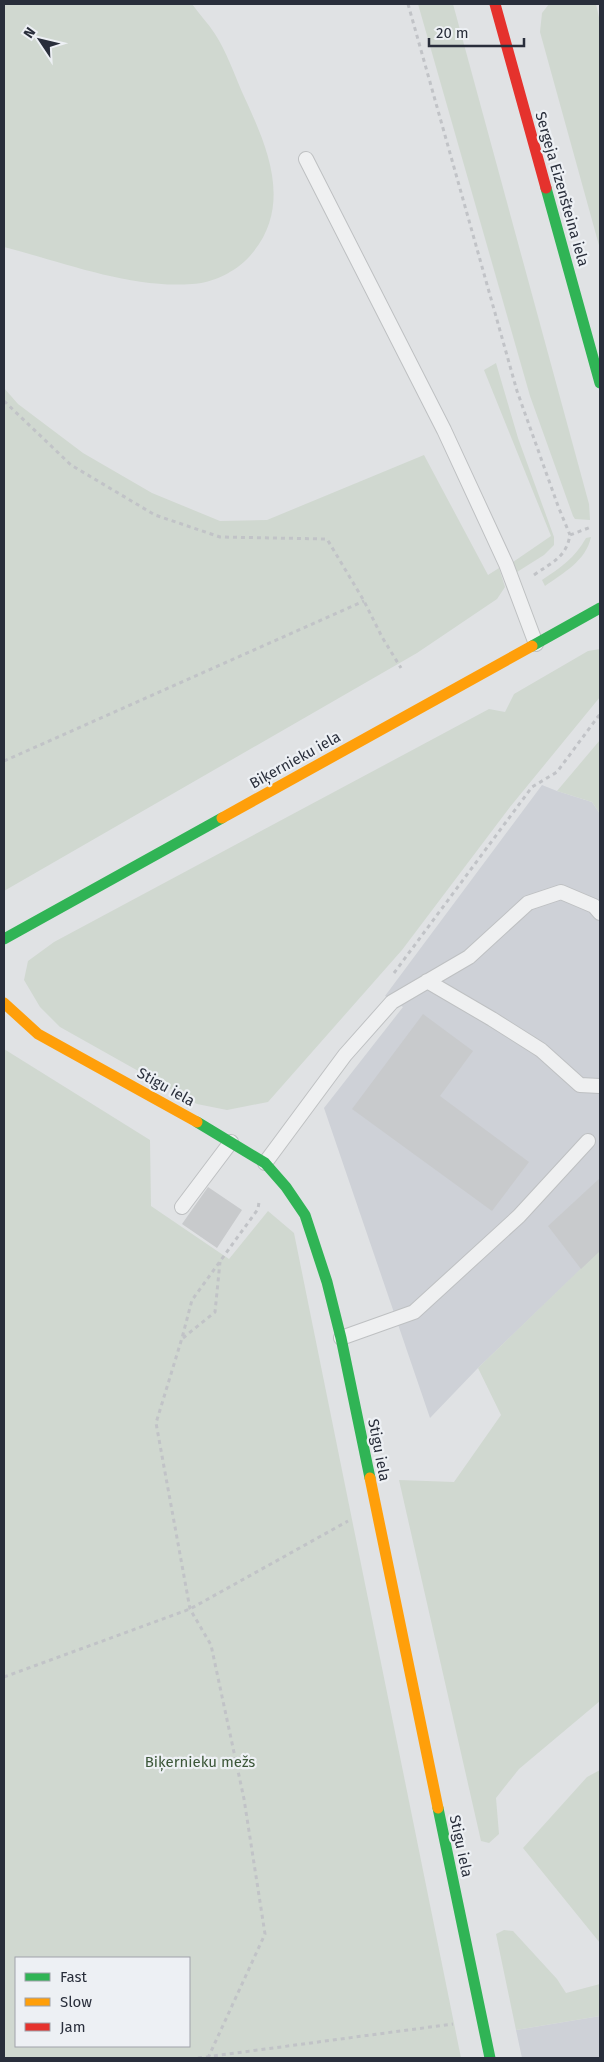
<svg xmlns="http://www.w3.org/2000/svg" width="604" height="2062" viewBox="0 0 604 2062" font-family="'Fira Sans',sans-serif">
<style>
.built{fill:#ced1d7}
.green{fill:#d0d8d0;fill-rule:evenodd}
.building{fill:#c8cacc}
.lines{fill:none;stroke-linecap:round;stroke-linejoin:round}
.lane-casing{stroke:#bec0c2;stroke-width:16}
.path{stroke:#c1c3c7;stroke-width:3;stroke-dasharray:4 4;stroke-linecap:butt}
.lane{stroke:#eff0f1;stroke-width:14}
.fast{stroke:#30b455;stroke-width:11}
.slow{stroke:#ff9f0a;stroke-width:11}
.jam{stroke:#e5322d;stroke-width:11}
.labels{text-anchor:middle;stroke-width:4.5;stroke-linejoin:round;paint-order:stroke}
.street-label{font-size:15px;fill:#292e3b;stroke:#edf0f4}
.park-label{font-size:15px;fill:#3b5638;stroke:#edf0f4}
</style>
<rect width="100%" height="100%" fill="#e0e2e4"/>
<!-- built -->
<path class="built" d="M542 785 557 791 592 802 600 814V1251L478 1368 430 1418 324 1108 403 1007 385 996Z
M600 2016V2058H522L516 2030Z"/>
<!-- green -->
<path class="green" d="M4 4H192C199 14 208 23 215 34 226 51 234 73 242 92 267 146 295 206 249 257 235 272 213 283 192 284 132 289 62 262 4 247Z
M418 4H453L589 504 590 520 575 519 573 516 530 396Z
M549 4H596L600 22V249L540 32 542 13Z
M496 363 518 438 554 537V545L544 555 517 572 513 562 551 536 484 370Z
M4 388 18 404 83 453 152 493 220 521 267 520 424 455 488 575 499 568 505 587 497 599 417 653 4 891Z
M591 537C586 561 563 573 545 586L542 580C560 568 575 558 586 538Z
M600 649V697L510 807 402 950 268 1102 227 1110 197 1104 60 1027 40 1007 24 980 28 961 54 942 489 709 505 712 514 694 588 651Z
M600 740V814L592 802 557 791Z
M4 1049 150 1140 151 1206 229 1259 268 1211 294 1233 461 2058H4ZM16 1958H189V2046H16Z
M600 1250V1701L519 1769 496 1798 499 1834 489 1843 481 1841 399 1480 454 1482 501 1415 478 1368Z
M600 1770V1943L523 1848 587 1777Z
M504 1930 513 1931 557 1979 566 1993 600 1984V2016L516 2030 496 1934Z"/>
<!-- building -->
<path class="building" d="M423 1014 473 1051 440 1096 529 1162 492 1211 352 1109Z
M600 1178V1251L581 1269 548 1226Z
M208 1187 242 1210 217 1248 182 1224Z"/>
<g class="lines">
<defs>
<path id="lane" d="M306 159 444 430 506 564 536 644
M427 981 492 1019 541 1050 580 1085 600 1086
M265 1163 345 1055 392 1002 469 957 528 903 561 892 594 906 600 913
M182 1207 231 1142
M341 1338 414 1312 519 1216 588 1141"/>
</defs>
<!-- lane casing -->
<use href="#lane" class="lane-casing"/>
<!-- path -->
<path class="path" d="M408 4 517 391 558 506 570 535
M4 401 71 465 155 515 220 537 327 539 364 601 382 637 401 668
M534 575C552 562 566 558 570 535L591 527
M4 761 364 601
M394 973 532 787 557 772 600 714
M183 1338 215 1312 220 1262
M4 1677 190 1609 348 1521
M198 2058 453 2024
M208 2058 265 1934 244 1799 211 1645 190 1609 156 1423 182 1338 192 1300 258 1209 259 1202"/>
<!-- lane -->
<use href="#lane" class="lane"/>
<!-- fast -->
<path class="fast" d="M546 188 600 383
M532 646 600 608
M4 939 222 818
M197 1122 265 1163 286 1187 305 1215 327 1282 341 1338 370 1478
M438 1808 490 2058"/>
<!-- slow -->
<path class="slow" d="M222 818 532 646
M4 1003 38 1034 197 1122
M370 1478 438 1808"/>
<!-- jam -->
<path class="jam" d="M495 4 546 188"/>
</g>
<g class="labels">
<!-- street labels -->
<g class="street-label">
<text transform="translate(562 189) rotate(74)" y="5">Sergeja Eizenšteina iela</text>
<text transform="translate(295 760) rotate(-29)" y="5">Biķernieku iela</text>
<text transform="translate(166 1087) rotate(29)" y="5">Stigu iela</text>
<text transform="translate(379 1450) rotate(79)" y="5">Stigu iela</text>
<text transform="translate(461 1846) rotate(78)" y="5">Stigu iela</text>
</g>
<!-- park labels -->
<g class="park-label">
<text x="200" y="1767">Biķernieku mežs</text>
</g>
</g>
<!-- border -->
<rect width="604" height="2062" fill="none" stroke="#292e3b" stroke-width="10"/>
<!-- legend -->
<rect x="15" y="1957" width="175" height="90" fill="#edf0f4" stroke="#9fa2aa"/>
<rect x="25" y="1973" width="25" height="8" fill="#30b455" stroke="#9fa2aa"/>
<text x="60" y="1982" font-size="15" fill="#292e3b">Fast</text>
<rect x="25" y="1998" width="25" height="8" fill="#ff9f0a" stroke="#9fa2aa"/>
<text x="60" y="2007" font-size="15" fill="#292e3b">Slow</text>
<rect x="25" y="2023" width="25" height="8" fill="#e5322d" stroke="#9fa2aa"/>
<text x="60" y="2032" font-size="15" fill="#292e3b">Jam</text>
<!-- north arrow -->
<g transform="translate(40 40) rotate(305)" stroke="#edf0f4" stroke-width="4" paint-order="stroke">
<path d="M0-4L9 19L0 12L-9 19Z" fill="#292e3b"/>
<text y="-8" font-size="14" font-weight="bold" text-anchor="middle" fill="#292e3b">N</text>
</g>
<!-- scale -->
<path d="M429 38v8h95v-8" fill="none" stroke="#292e3b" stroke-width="2.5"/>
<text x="436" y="38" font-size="15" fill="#292e3b" stroke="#edf0f4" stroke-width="4" paint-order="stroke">20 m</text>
</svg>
